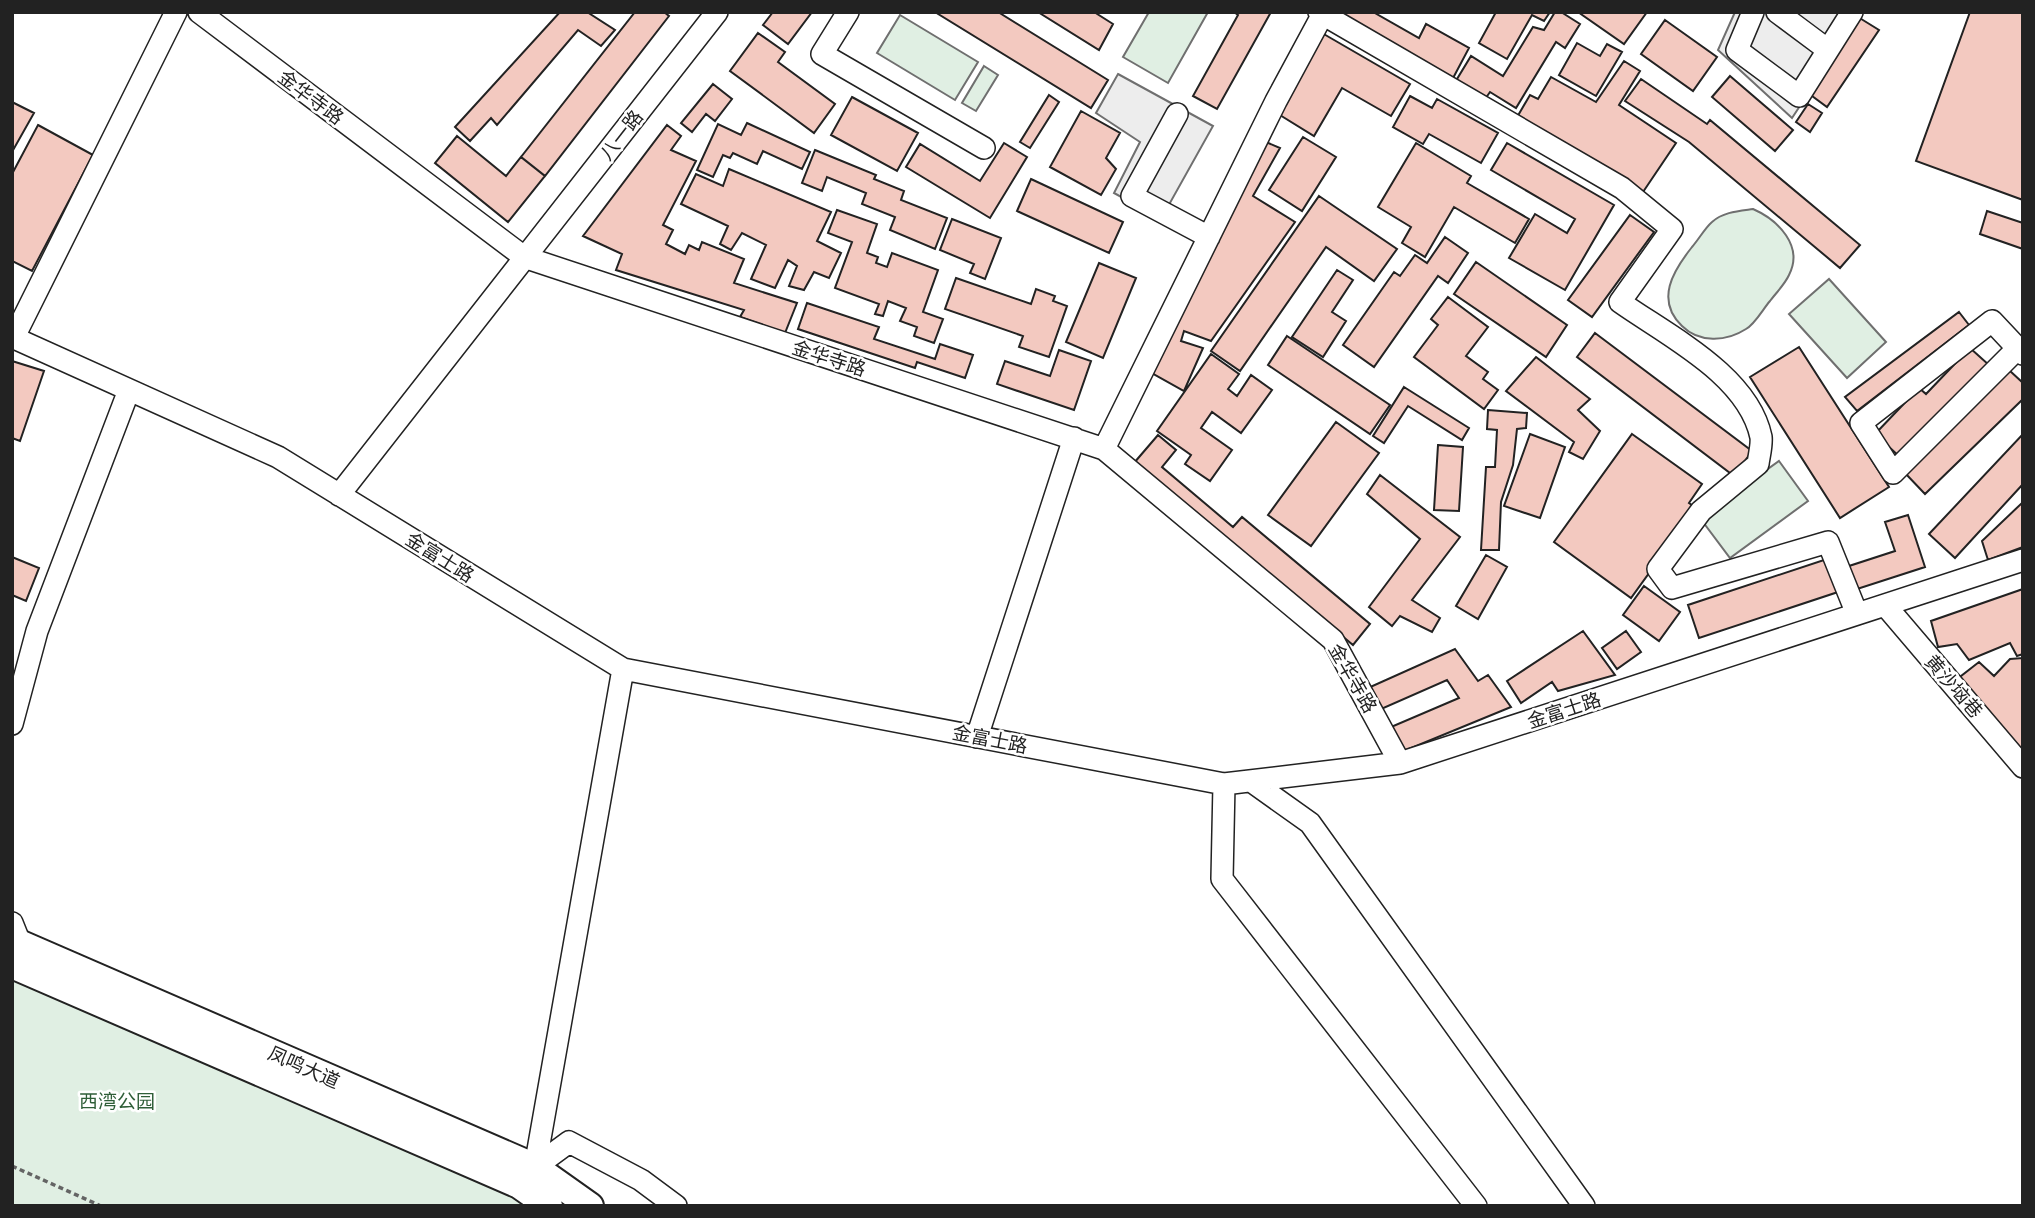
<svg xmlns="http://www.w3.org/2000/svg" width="2035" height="1218" viewBox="0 0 2035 1218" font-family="'Golos Text','Noto Sans SC',sans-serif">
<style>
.green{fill:#e0efe3;stroke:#6f6f6f;stroke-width:2}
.parking{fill:#ededed;stroke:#6f6f6f;stroke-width:2}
.building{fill:#f3c9c0;stroke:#222;stroke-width:2}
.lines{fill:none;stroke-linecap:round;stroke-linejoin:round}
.minor-casing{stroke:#222;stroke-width:24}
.major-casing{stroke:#222;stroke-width:30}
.path{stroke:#646464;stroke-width:3.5;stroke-dasharray:5 3.5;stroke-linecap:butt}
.minor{stroke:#fff;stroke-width:21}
.major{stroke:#fff;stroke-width:26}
.labels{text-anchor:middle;stroke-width:5;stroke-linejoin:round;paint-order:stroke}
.street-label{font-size:19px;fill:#222;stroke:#fff}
.park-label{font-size:19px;fill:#2f5e38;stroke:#fff}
</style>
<rect width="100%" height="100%" fill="#fff"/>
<!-- green -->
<path class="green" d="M1149 12H1208L1168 83 1123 57Z
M900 15 978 62 955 100 877 53Z
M984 66 998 75 976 111 962 103Z
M1753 209C1778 220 1804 246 1789 275 1785 284 1776 293 1770 301 1763 309 1755 324 1746 329 1726 342 1699 343 1682 326 1655 300 1673 271 1692 247 1699 239 1705 228 1712 222 1723 212 1739 211 1753 209Z
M1829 279 1886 342 1847 378 1789 314Z
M1779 461 1808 501 1730 558 1700 518Z
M12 940 590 1206H12Z"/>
<!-- parking -->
<path class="parking" d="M1735 12H1862L1792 118 1718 50Z
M1118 74 1213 126 1161 219 1114 193 1140 142 1096 113Z"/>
<!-- building -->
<path class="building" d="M560 12H587L615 30 601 46 578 30 497 125 491 118 470 141 455 127Z
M635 12H664L669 16 545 176 521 157Z
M773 12H812L788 44 763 25Z
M935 12H998L1108 80 1091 108Z
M1038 12H1094L1113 24 1099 50Z
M1234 12H1271L1217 109 1193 96 1238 15Z
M1333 12H1373L1419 38 1426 24 1469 48 1452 80Z
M1496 12H1550L1544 21 1532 15 1507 59 1479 43Z
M1555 12H1561L1580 24 1565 48 1556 42 1516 108 1490 92 1483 102 1454 84 1471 56 1503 76 1533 27 1544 30Z
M1578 12H1647L1624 44Z
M1970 12H2023V200L1916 161Z
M1858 17 1879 30 1827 107 1808 93Z
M1665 20 1717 57 1693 91 1641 54Z
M758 33 785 52 778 62 835 104 814 133 730 71Z
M1322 33 1410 84 1391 116 1342 88 1314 136 1275 112Z
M1577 43 1600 56 1607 44 1622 52 1596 96 1559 75Z
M1624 61 1640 71 1619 105 1676 143 1641 195 1516 119 1530 95 1538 99 1551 77 1596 102Z
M1730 76 1793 130 1775 151 1712 97Z
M1641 79 1707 124 1710 120 1860 245 1840 268 1689 142 1625 101Z
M713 84 732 99 715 121 706 114 692 132 681 123Z
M1049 95 1059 102 1030 148 1020 142Z
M1410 96 1432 108 1437 99 1498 133 1481 163 1429 134 1423 144 1393 127Z
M852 97 918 133 897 171 831 135Z
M12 102 34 113 12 152Z
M1808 104 1822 113 1810 132 1796 122Z
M1081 111 1120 133 1106 158 1116 169 1101 195 1050 167Z
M747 123 810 152 802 169 763 151 757 164 733 153 730 158 723 155 713 177 697 170 718 124 741 135Z
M38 125 93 155 32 271 12 261V174Z
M667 125 681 136 671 150 696 161 663 225 673 230 666 244 685 254 689 245 699 250 702 242 744 259 734 283 797 303 785 333 740 317 744 310 616 270 622 254 583 236Z
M457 136 506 176 521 157 545 176 508 222 435 163Z
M1303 137 1336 157 1302 211 1269 190Z
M1266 142 1280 148 1253 196 1295 222 1211 341 1184 331 1181 341 1203 348 1184 391 1150 372Z
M1004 143 1027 157 990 218 906 167 920 144 980 181Z
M1416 143 1471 176 1467 183 1529 219 1515 243 1454 207 1425 257 1402 243 1411 227 1378 207Z
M1507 143 1614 205 1565 290 1509 258 1535 214 1567 233 1575 219 1491 170Z
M815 150 876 175 874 179 904 191 901 200 947 218 935 249 890 230 895 217 862 204 866 193 827 177 822 191 802 183Z
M729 169 831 212 817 241 841 253 829 278 814 272 804 290 789 286 797 266 788 260 775 288 751 279 766 245 742 233 731 250 720 244 728 226 681 204 696 174 723 186Z
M1031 179 1123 222 1109 253 1017 211Z
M1319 196 1397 249 1374 281 1326 247 1240 371 1211 351Z
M837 210 877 224 867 253 878 257 876 263 887 267 892 253 938 270 923 312 943 319 934 343 914 336 917 327 900 321 906 308 888 301 883 316 875 314 879 304 835 288 852 242 828 233Z
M1987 211 2023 223V249L1980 234Z
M1630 215 1654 232 1592 317 1568 300Z
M952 219 1001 238 985 279 970 273 974 264 940 250Z
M1445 237 1468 253 1448 283 1438 276 1374 367 1343 345 1394 272 1400 276 1415 255 1427 263Z
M1476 262 1567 325 1546 357 1454 294Z
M1099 263 1136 278 1103 358 1066 342Z
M1337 270 1353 280 1332 312 1346 321 1323 357 1292 337Z
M956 278 1031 304 1036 289 1055 296 1053 301 1067 306 1049 357 1019 347 1023 336 945 309Z
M1448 297 1488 327 1466 356 1488 372 1483 379 1498 390 1484 409 1414 357 1438 325 1431 319Z
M807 303 879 327 874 339 935 359 940 344 973 355 965 378 917 362 915 368 798 329Z
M1959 312 1969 325 1857 411 1845 397Z
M1595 333 1752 451 1734 476 1577 357Z
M1287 336 1390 405 1370 434 1268 365Z
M1799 347 1889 487 1840 518 1750 377Z
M1970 348 1989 365 1901 458 1875 434 1919 388 1926 394Z
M1059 350 1091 361 1074 410 997 384 1005 361 1050 376Z
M1211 354 1239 374 1228 389 1237 396 1251 375 1272 390 1241 433 1212 412 1201 428 1232 450 1210 481 1185 464 1191 455 1157 431Z
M1536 357 1590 399 1578 410 1600 431 1583 459 1569 452 1574 442 1506 391Z
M12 361 44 371 20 441 12 438Z
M2009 370 2023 383V399L1925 494 1904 472Z
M1404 387 1469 428 1462 440 1408 406 1384 443 1373 436Z
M1488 410 1527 413 1526 428 1517 429 1513 465 1501 502 1499 550H1481L1486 467H1495L1497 430 1487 429Z
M1336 422 1379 453 1311 546 1268 515Z
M1530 434 1565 447 1540 518 1504 506Z
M1632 434 1702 484 1689 503 1696 508 1631 598 1554 542Z
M2023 434V484L1955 558 1929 534Z
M1158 435 1176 450 1162 467 1233 527 1242 517 1370 624 1353 645 1134 463Z
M1438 445 1463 447 1459 511 1434 510Z
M1380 475 1460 537 1412 600 1440 618 1432 632 1400 616 1392 626 1369 607 1420 539 1367 494Z
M2023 502V547L1988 560 1982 541Z
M1908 515 1925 567 1854 590 1846 567 1895 551 1885 522Z
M1486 555 1507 567 1478 619 1456 606Z
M12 557 39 568 26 601 12 595Z
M1830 558 1841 591 1699 638 1688 605Z
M1644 586 1680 612 1659 641 1623 615Z
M2023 589V654L2017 656 2010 643 1969 660 1957 644 1938 647 1931 621Z
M1583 631 1615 675 1558 691 1552 682 1521 703 1507 681Z
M1626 631 1641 652 1617 669 1602 648Z
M1455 649 1478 681 1488 675 1511 707 1404 751 1391 727 1459 698 1447 680 1379 710 1368 688Z
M2023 658V763L1956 680 1979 662 1994 676 2010 659Z"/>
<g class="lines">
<defs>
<path id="minor" d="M199 12 524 257 1104 449 1333 640 1400 763
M848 12 822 54 984 148
M1319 12 1622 188 1672 229 1620 302C1668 336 1748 375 1761 437 1762 445 1759 456 1758 464L1701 511 1658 569 1672 588 1828 542 1857 614
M1753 12 1737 50 1799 96 1852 12
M1777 12 1828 50
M1177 114 1132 196 1209 237
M12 337 278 457 623 669 1224 784 1400 763 2023 560
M14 337 176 12
M2018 348 1893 473 1861 423 1992 321 2023 354
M1104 449 1276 101 1324 12
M339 495 717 12
M1885 605 2023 767
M623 669 535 1167 569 1142 641 1180 676 1206
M12 724 37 631 129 390
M977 737 1074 438
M1251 781 1310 823 1584 1206
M1224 784 1222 879 1476 1206
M12 923 20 943"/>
<path id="major" d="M12 940 535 1167 590 1206
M12 965 519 1185 549 1206"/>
</defs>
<!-- minor casing -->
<use href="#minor" class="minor-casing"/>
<!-- major casing -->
<use href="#major" class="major-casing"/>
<!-- path -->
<path class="path" d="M12 1166 101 1206"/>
<!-- minor -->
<use href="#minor" class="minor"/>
<!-- major -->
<use href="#major" class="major"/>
</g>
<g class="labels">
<!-- street labels -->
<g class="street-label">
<text transform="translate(311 97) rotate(37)" y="7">金华寺路</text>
<text transform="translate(621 135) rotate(-52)" y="7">八一路</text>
<text transform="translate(829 358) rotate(18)" y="7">金华寺路</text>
<text transform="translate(440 557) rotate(32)" y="7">金富士路</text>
<text transform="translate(1353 678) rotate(60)" y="7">金华寺路</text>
<text transform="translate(1954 686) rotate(49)" y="7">黄沙垴巷</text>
<text transform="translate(1564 710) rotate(-18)" y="7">金富士路</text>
<text transform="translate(990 739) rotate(11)" y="7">金富士路</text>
<text transform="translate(304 1067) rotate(24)" y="7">凤鸣大道</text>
</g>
<!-- park labels -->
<g class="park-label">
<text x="117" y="1108">西湾公园</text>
</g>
</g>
<!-- border -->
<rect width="2035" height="1218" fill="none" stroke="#222222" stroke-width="28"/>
</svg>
